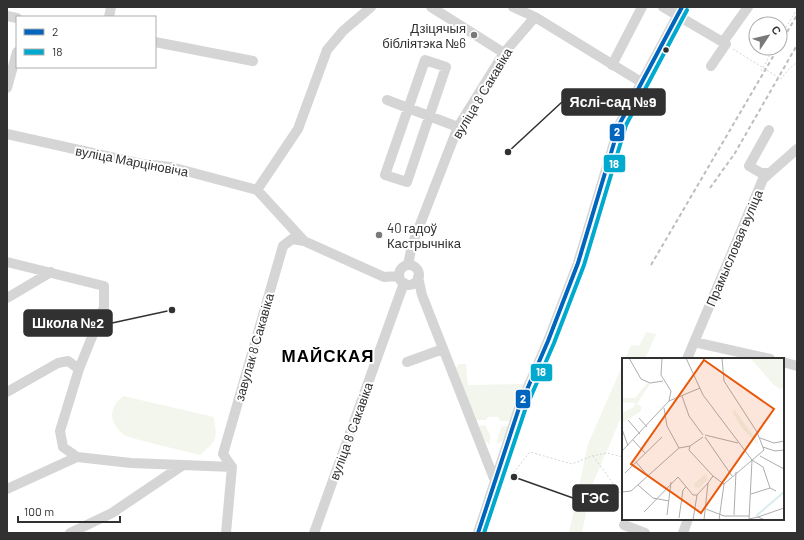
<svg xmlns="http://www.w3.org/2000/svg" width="804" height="540" viewBox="0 0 804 540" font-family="Barlow,sans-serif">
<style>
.green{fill:#f3f6ed}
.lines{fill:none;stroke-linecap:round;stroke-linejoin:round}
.path{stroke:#d5d5d5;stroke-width:1;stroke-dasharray:2 2;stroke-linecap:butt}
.minor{stroke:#d5d5d5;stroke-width:10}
.rail{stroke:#bdbdbd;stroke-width:2;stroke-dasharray:4 3;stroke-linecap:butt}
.bus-1-casing{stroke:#fff;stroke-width:7}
.bus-2-casing{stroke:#fff;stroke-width:7}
.bus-1{stroke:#0065bd;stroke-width:4}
.bus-2{stroke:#00a9ce;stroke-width:4}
.poi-dot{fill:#797979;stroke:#fff;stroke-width:1.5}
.bus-dot{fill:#313131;stroke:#fff;stroke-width:1.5}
.labels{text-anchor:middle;stroke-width:4;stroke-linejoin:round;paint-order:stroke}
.poi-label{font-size:13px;fill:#313131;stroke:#fff;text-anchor:end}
.street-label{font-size:13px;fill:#313131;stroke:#fff}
.district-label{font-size:17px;font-weight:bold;letter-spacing:1px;fill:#000;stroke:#fff}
.inset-river{fill:none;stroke:#d9edf1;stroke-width:2}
.inset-road{fill:none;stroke:#adadad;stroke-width:1}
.view{fill:#e8590c;fill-opacity:0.15;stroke:#e8590c;stroke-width:2}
.inset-edge{fill:none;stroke:#313131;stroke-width:2}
.leader{fill:none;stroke:#313131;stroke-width:1.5}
.callout-dot{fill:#313131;stroke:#fff;stroke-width:1.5}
.callout{fill:#313131;stroke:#313131;stroke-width:1.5}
.callout-label{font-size:14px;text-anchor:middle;font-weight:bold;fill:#fff}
.line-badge{stroke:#fff;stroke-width:1.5}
.badge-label{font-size:11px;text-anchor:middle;font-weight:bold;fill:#fff}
</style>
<rect width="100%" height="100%" fill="#fff"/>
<!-- green -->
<path class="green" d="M646 332 656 334 645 359H625L631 345 639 346Z
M458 364H466L468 385 527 384 511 421H500L498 417H488L486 420H475L455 370Z
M623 364V413L591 488 582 533H569L588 444Z
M123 396 214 417C217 440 218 439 200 455 189 452 129 439 123 434 108 422 109 407 123 396Z
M485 425 490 435V444L485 442 478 426Z
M502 426H510L505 439 497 444 498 436Z"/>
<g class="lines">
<!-- path -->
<path class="path" d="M780 38 797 9
M733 49 781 79 788 70 797 62
M761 71 774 48
M593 456 623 497
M511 476 530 452 572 464 592 456 607 453 623 457"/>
<!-- minor -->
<path class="minor" d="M431 7 504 53
M513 7 535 17 641 82
M663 7 726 44 711 66
M7 16 17 18
M109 17 111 7
M155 42 253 61
M723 42 748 7
M425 60 446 67 407 182 385 175Z
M612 65 642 7
M7 88 17 52
M387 100 458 127
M769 130 749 166 761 173H769
M7 134 142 164 171 167 257 190
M257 190 298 129 327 50 343 31 371 7
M257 190 304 241 384 277 399 276
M7 262 104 286V307L79 369 60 431 63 447 77 457 131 463 183 465
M408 265 412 245 458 127 504 53 535 17
M399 275a10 10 0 1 1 20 0a10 10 0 1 1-20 0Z
M418 277 422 295 495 481
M7 298 51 272
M694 342 770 359
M687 359 763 179 797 149
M407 362 443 349
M783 362 797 366
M7 392 58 363 68 361 79 369
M232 467 223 454 283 246 292 239 304 241
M7 489 77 457
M624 525 645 533
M70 533 112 513 183 465 232 467 226 533
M314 533 404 283
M478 533 519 408 548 341 578 263 620 123 682 7
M683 533 688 519"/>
<!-- rail -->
<path class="rail" d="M780 44 797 15
M710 188 735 153 797 45
M651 265 778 48"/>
<defs>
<path id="bus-1" d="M478 533 519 408 548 341 578 263 620 123 682 7"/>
<path id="bus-2" d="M484 533 525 410 554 343 584 265 626 125 687 10"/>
</defs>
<!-- bus-1 casing -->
<use href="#bus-1" class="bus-1-casing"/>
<!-- bus-2 casing -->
<use href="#bus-2" class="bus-2-casing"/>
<!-- bus-1 -->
<use href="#bus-1" class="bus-1"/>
<!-- bus-2 -->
<use href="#bus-2" class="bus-2"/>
</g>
<!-- markers -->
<g class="poi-dot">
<circle cx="474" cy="35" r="4"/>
<circle cx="379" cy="235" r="4"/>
</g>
<circle class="bus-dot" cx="666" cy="50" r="3.5"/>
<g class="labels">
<!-- poi labels -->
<g class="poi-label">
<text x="466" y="33">Дзіцячыя<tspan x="466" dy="15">бібліятэка №6</tspan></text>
<text x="387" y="233" text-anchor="start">40 гадоў<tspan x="387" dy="15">Кастрычніка</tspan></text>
</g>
<!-- street labels -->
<g class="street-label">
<text transform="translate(482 93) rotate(-59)" y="5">вуліца 8 Сакавіка</text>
<text transform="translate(132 161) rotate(11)" y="5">вуліца Марціновіча</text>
<text transform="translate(734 248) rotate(-67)" y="5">Прамысловая вуліца</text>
<text transform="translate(254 347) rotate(-74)" y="5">завулак 8 Сакавіка</text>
<text transform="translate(351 431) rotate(-70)" y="5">вуліца 8 Сакавіка</text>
</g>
<!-- district labels -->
<g class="district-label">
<text x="328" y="362">МАЙСКАЯ</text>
</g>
</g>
<!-- overview -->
<g transform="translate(622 358)">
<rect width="162" height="162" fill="#fff"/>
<path d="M128 0H162V29L159 31 152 27ZM25 25 28 26 15 46 20 49 18 54 0 65V55L12 49 13 45 0 44V40H13ZM112 51 136 84 135 86 120 70 111 55ZM83 116 86 121 77 130 73 129 72 126Z" fill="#f3f6ed"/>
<path class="inset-river" d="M134 158 162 134"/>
<path class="inset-road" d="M7 0 19 21 28 25 41 23M64 0 81 37 130 102 127 162M60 38 67 58 81 77M47 43 78 30M42 50 45 68 57 90M17 60 25 69M6 62 18 76M0 71 6 88M83 77 116 85M83 79 110 118M138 80 152 85 162 83M11 82 23 95M68 88 67 92 91 118M141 89 153 93 162 92M57 90 68 88 81 79M0 93 47 43 49 33 39 17 40 0M138 98 162 111M130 102 141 109 148 130M14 104 26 118M3 115 40 79M16 127 31 140 47 143M0 134 9 133 57 90M129 136 148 130 154 133M84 151 102 158H127M22 154 56 119 71 137H75M45 157 49 124M112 157 114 114M136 159 162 150M57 160 61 132 64 129M127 161 136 159 143 162M71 162 75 137 86 125M82 162 86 125 91 118 102 126M97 162 102 126 142 92 135 74 102 23 100 0"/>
<path class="view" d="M82 2 152 51 79 155 9 106Z"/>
<rect width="162" height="162" class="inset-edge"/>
</g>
<!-- callouts -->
<path class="leader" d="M508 152L562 102M172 310L112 323M514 477L573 498"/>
<g class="callout-dot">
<circle cx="508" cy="152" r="4"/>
<circle cx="172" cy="310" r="4"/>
<circle cx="514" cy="477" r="4"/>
</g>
<g class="callout">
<rect x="562" y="89" width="103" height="26" rx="4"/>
<rect x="24" y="310" width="88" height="26" rx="4"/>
<rect x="573" y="485" width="45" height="26" rx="4"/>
</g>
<g class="callout-label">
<text x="613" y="107">Яслі-сад №9</text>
<text x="68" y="328">Школа №2</text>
<text x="595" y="503">ГЭС</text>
</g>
<g class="line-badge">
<rect x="609" y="123" width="16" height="19" rx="4" fill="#0065bd"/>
<rect x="603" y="154" width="23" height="19" rx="4" fill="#00a9ce"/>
<rect x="530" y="363" width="23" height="19" rx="4" fill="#00a9ce"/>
<rect x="515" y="389" width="16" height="20" rx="4" fill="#0065bd"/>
</g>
<g class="badge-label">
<text x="617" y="136">2</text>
<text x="614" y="168">18</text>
<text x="541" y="376">18</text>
<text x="523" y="403">2</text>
</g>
<!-- border -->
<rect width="804" height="540" fill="none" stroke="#313131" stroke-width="16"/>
<!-- legend -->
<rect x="16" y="16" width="140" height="52" fill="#ffffff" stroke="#adadad"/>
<rect x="24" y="29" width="20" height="6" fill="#0065bd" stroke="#adadad"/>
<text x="52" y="36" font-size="12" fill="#313131">2</text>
<rect x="24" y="49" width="20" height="6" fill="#00a9ce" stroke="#adadad"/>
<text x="52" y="56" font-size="12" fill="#313131">18</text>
<!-- north arrow -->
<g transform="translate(768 36) rotate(55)"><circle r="19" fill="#ffffff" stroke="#adadad"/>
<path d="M0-3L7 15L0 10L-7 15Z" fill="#797979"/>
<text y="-6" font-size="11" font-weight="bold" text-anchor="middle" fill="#313131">С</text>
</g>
<!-- scale -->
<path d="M18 516v6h102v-6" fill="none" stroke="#313131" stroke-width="2"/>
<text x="24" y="516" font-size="12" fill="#313131" stroke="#ffffff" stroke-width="3" paint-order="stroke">100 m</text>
</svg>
